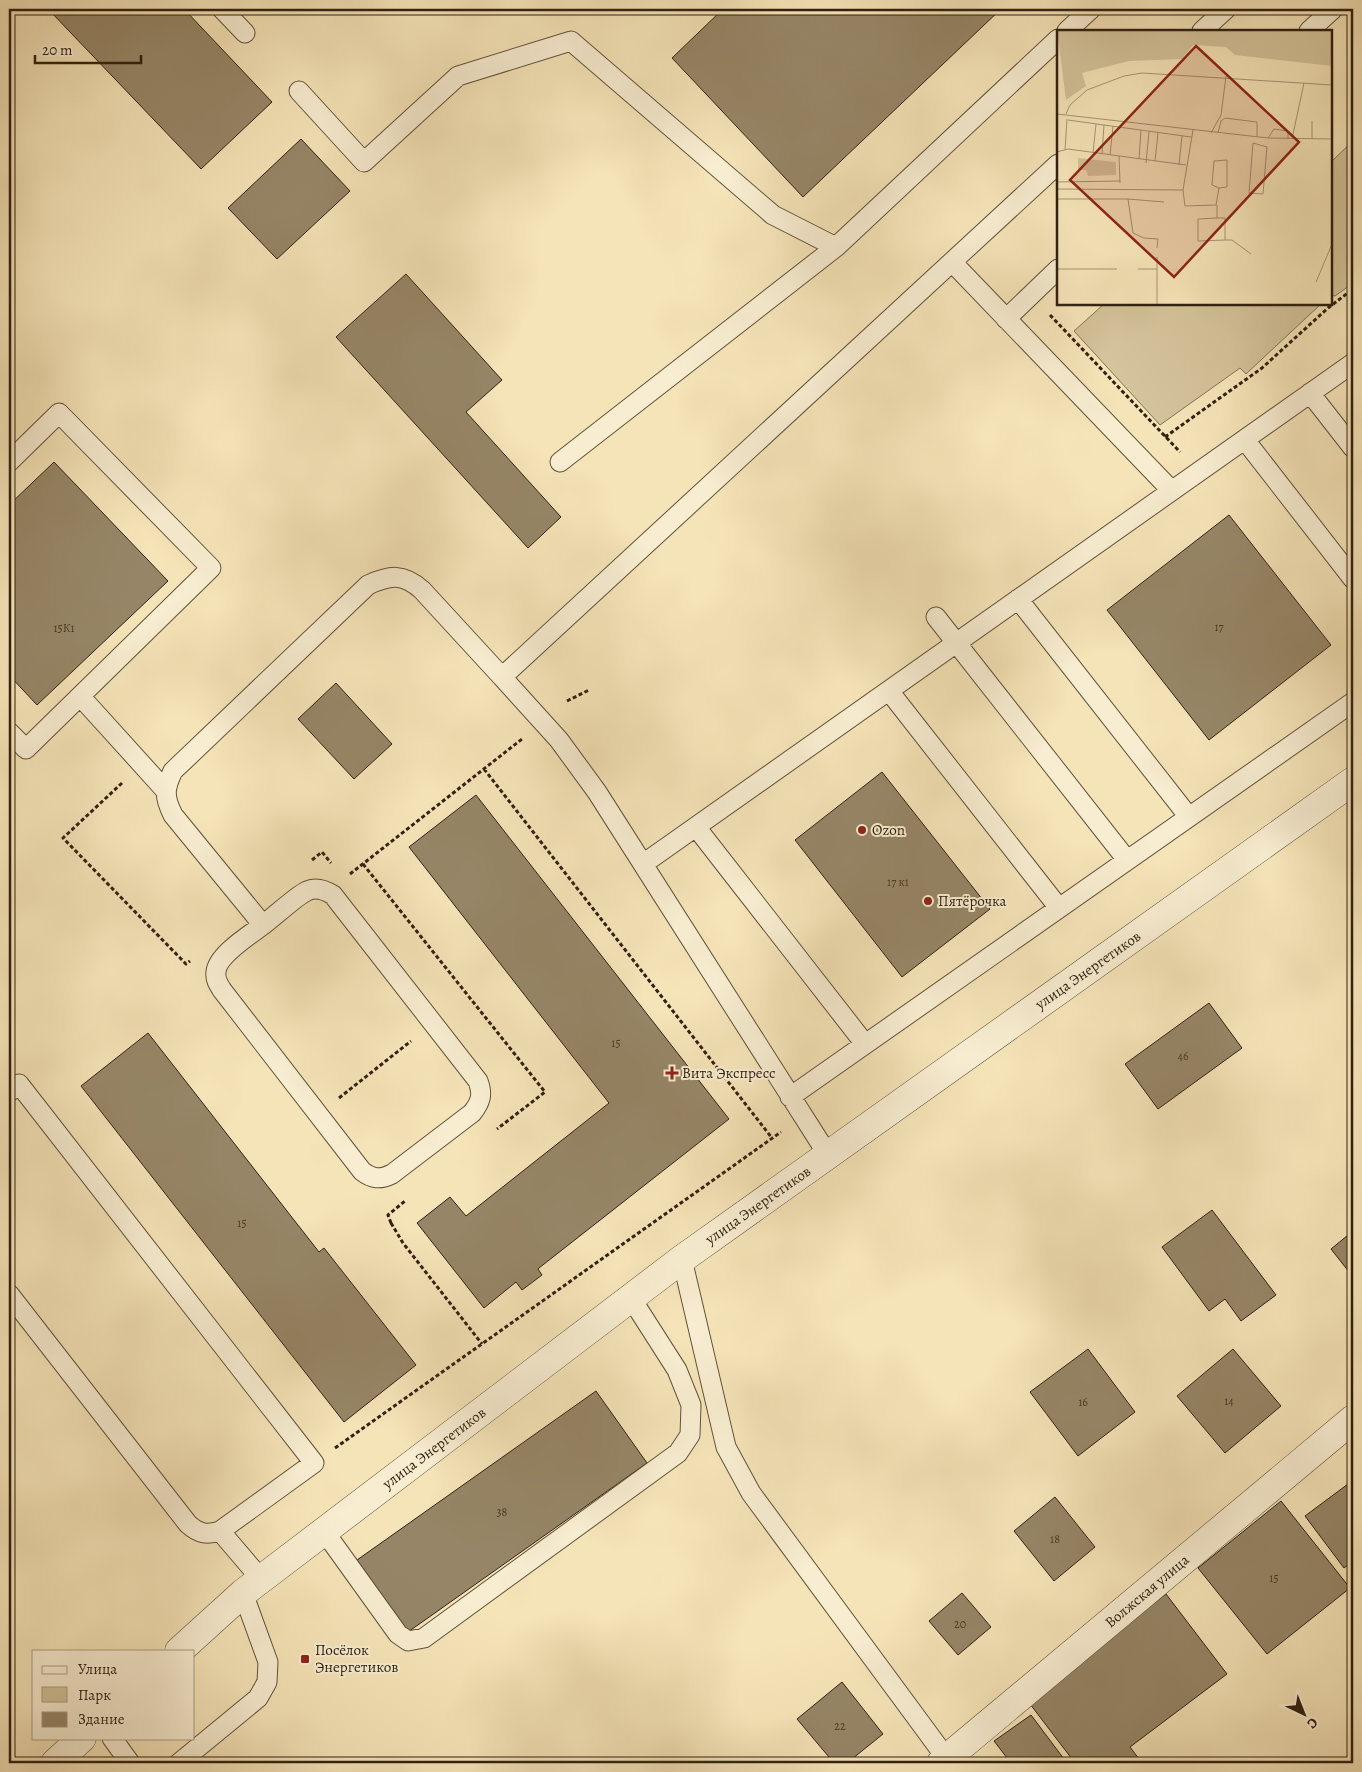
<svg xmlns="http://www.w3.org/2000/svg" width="1362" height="1772" viewBox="0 0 1362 1772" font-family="Alegreya,serif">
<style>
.green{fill:#d4c39b;stroke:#827256}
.building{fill:#968667;stroke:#302110}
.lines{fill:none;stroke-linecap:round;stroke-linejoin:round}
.lane-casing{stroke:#61523a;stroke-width:21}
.street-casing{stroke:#61523a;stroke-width:29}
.path{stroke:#302110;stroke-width:3;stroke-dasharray:4 2.5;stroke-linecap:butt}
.lane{stroke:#f8edd1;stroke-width:19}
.street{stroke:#f8edd1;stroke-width:28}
.poi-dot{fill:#8f2418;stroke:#f8edd1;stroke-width:2}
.labels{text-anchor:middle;stroke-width:4;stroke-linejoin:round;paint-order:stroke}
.number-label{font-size:12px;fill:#4a3a26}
.poi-label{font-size:15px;fill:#302110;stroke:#f8edd1;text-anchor:start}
.street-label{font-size:15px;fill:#302110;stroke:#f8edd1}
.inset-road{fill:none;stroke:#a69675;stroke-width:1}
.view{fill:#8f2418;fill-opacity:0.15;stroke:#8f2418;stroke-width:2.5}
.inset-edge{fill:none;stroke:#302110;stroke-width:2.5}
</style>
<rect width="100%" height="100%" fill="#f5e4b8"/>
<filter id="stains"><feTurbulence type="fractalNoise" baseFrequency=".004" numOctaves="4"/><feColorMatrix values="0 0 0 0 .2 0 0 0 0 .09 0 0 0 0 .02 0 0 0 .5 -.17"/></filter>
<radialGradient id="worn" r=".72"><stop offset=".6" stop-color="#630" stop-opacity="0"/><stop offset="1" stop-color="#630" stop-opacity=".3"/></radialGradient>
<!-- green -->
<path class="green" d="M1353 141V283L1335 296 1331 295V162Z
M1104 304H1321L1246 374 1240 368 1160 425 1074 331Z"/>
<!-- building -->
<path class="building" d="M48 9H184L272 102 201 169Z
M723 9H1001L803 197 672 58Z
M301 139 350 191 277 259 228 208Z
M406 274 502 380 466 412 561 517 528 548 336 337Z
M54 462 168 581 37 705 9 675V505Z
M1229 515 1331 645 1209 740 1107 610Z
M336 683 392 744 354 779 298 719Z
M882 772 990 909 902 977 795 840Z
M476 795 729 1119 539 1268 538 1269 542 1275 522 1290 516 1282 484 1308 417 1223 450 1197 466 1216 609 1103 409 847Z
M1209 1003 1242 1048 1158 1109 1125 1064Z
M148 1033 319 1252 324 1248 416 1365 344 1422 81 1086Z
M1212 1210 1276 1295 1241 1321 1225 1299 1209 1311 1162 1247Z
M1353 1231V1277L1331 1249Z
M1088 1349 1135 1412 1078 1456 1030 1392Z
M1233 1349 1281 1406 1225 1453 1177 1396Z
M596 1391 647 1463 408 1632 357 1560Z
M1352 1481 1353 1482V1561L1344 1568 1305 1516Z
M1055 1497 1095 1547 1054 1581 1014 1531Z
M1281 1501 1350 1588 1267 1654 1198 1568Z
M962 1593 991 1627 958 1655 929 1621Z
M1166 1594 1227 1674 1130 1747 1142 1763H1075L1027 1700Z
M842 1682 883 1734 847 1763H834L797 1719Z
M1031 1715 1067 1763H1011L994 1741Z"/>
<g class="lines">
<defs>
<path id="lane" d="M222 9 245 33
M1067 31 1091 9
M1202 31 1226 9
M1309 31 1333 9
M299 91 364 162 458 76 571 41 773 215 836 247 1058 39
M952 262 1172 491
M1006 319 1058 269
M1310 393 1353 448
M1245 440 1353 579
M9 462 59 413 211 568 26 749 9 732
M560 462 836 247
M1018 599 1189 817
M936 617 1127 860
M889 691 1059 908
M80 696 166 791
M696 827 865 1044
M643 864 1353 363
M263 925C250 935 217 955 216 972 215 979 218 984 222 990L362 1171C372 1179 380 1180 392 1174L472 1113C481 1102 483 1094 478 1081L333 895C325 890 315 887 307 891 296 896 274 917 263 925L173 815C164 797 164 789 173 771L368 585C390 575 403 573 422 590L502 677
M9 1092 19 1084 314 1463 220 1531C207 1535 199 1534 188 1524L9 1294
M790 1097 1353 702
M828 1155 597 792 559 740 502 677 1058 164
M682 1259 726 1447 751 1493 947 1759
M220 1531 261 1579
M324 1531 398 1634 408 1641 424 1638 678 1453 690 1435 691 1405 677 1370 631 1298
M112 1738 130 1763
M179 1763 258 1698 267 1682 268 1662 243 1593"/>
<path id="street" d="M179 1651 243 1593 682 1259 1353 781
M55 1763 82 1738
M941 1763 1353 1419"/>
</defs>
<!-- lane casing -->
<use href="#lane" class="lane-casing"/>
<!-- street casing -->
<use href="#street" class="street-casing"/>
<!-- path -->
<path class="path" d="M1050 315 1180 452
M1165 437 1262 368 1328 308 1353 289
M567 701 589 690
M484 769 772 1138
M122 783 63 838 186 964 190 961
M312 860 322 852 331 863
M363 864 545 1092 497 1129
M350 874 522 739
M339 1098 411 1041
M391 1223 388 1215 405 1201
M391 1223 403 1243 482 1344
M335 1448 781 1132"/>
<!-- lane -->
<use href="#lane" class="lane"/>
<!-- street -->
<use href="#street" class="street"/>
</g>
<!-- markers -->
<g class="poi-dot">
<circle cx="862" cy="830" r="5"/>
<circle cx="928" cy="901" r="5"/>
<path d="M669.5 1065.5h5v5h5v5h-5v5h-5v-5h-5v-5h5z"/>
<rect x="300" y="1654" width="10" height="10" rx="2.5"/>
</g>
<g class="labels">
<!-- number labels -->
<g class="number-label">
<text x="1219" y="631">17</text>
<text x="64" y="632">15К1</text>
<text x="898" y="886">17 к1</text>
<text x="616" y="1047">15</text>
<text x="1183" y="1060">46</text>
<text x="242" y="1227">15</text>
<text x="1229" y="1405">14</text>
<text x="1083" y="1406">16</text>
<text x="502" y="1516">38</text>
<text x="1055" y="1543">18</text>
<text x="1274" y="1582">15</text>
<text x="960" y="1628">20</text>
<text x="840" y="1730">22</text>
</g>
<!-- poi labels -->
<g class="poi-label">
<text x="872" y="835">Ozon</text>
<text x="938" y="906">Пятёрочка</text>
<text x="682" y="1078">Вита Экспресс</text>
<text x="315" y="1655">Посёлок<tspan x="315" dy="17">Энергетиков</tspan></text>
</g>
<!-- street labels -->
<g class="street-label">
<text transform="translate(1088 970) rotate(-35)" y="5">улица Энергетиков</text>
<text transform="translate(758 1205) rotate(-35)" y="5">улица Энергетиков</text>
<text transform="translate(434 1448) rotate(-37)" y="5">улица Энергетиков</text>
<text transform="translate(1147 1591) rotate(-40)" y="5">Волжская улица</text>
</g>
</g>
<!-- overview -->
<g transform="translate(1057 30)">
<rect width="275" height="275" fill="#f5e4b8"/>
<path d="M0 0H275V36L178 25 169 17 136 15 125 29 72 31 25 43 29 56 9 70ZM21 128 59 132V145L31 146 29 140H21Z" fill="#d4c39b"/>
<path class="inset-road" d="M0 84 211 108 275 109M9 84 13 75 30 60 67 46 85 43 275 55M11 90 134 107M154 103 164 85 169 46M161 103 164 91 168 88 200 92V107M211 108 217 99 231 101V109M235 109 247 53M255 109V91M196 113 210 117 206 164 192 163ZM8 120 10 89M0 122 11 119 129 135M36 123 39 94M45 124 47 95M53 125 56 96M62 126 63 153M82 129 84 100M98 131 101 103M89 133 92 102M122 135 125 106M0 152 63 151M0 159 126 160 136 100M126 160 128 176 159 175 162 158 155 155 157 131 170 130V157L162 158M0 169H71L76 203 87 208 101 209 100 218M71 169 107 172M160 188H168V210L141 211V189L160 188V175M168 210H175L194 224M0 239H60M81 239H100M259 252 275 214M100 275V227"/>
<path class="view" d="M139 16 242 112 117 247 13 150Z"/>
<rect width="275" height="275" class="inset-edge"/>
</g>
<!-- margin -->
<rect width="1362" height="1772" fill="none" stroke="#f5e4b8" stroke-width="30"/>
<rect x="10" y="10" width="1342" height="1752" fill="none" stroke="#302110" stroke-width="2.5"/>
<rect x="15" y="15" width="1332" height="1742" fill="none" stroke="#302110"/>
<!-- legend -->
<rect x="32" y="1650" width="162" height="90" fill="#f8edd1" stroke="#a89b84"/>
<rect x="42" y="1666" width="25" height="8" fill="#f8edd1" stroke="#a89b84"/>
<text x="78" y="1674" font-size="15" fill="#302110">Улица</text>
<rect x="42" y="1687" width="25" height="15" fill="#d4c39b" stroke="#a89b84"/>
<text x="78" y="1700" font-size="15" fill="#302110">Парк</text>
<rect x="42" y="1712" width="25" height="15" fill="#968667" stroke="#a89b84"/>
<text x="78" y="1724" font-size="15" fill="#302110">Здание</text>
<!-- north arrow -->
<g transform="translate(1304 1714) rotate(137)" stroke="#f8edd1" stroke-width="4" paint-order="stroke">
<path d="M0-4L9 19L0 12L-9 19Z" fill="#302110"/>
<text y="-8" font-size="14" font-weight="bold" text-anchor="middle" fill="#302110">С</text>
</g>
<!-- scale -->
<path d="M35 55v8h106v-8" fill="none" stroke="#302110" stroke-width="2.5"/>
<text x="42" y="55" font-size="15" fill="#302110" stroke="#f8edd1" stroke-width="4" paint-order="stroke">20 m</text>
<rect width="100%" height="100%" filter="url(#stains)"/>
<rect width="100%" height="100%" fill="url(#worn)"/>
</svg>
